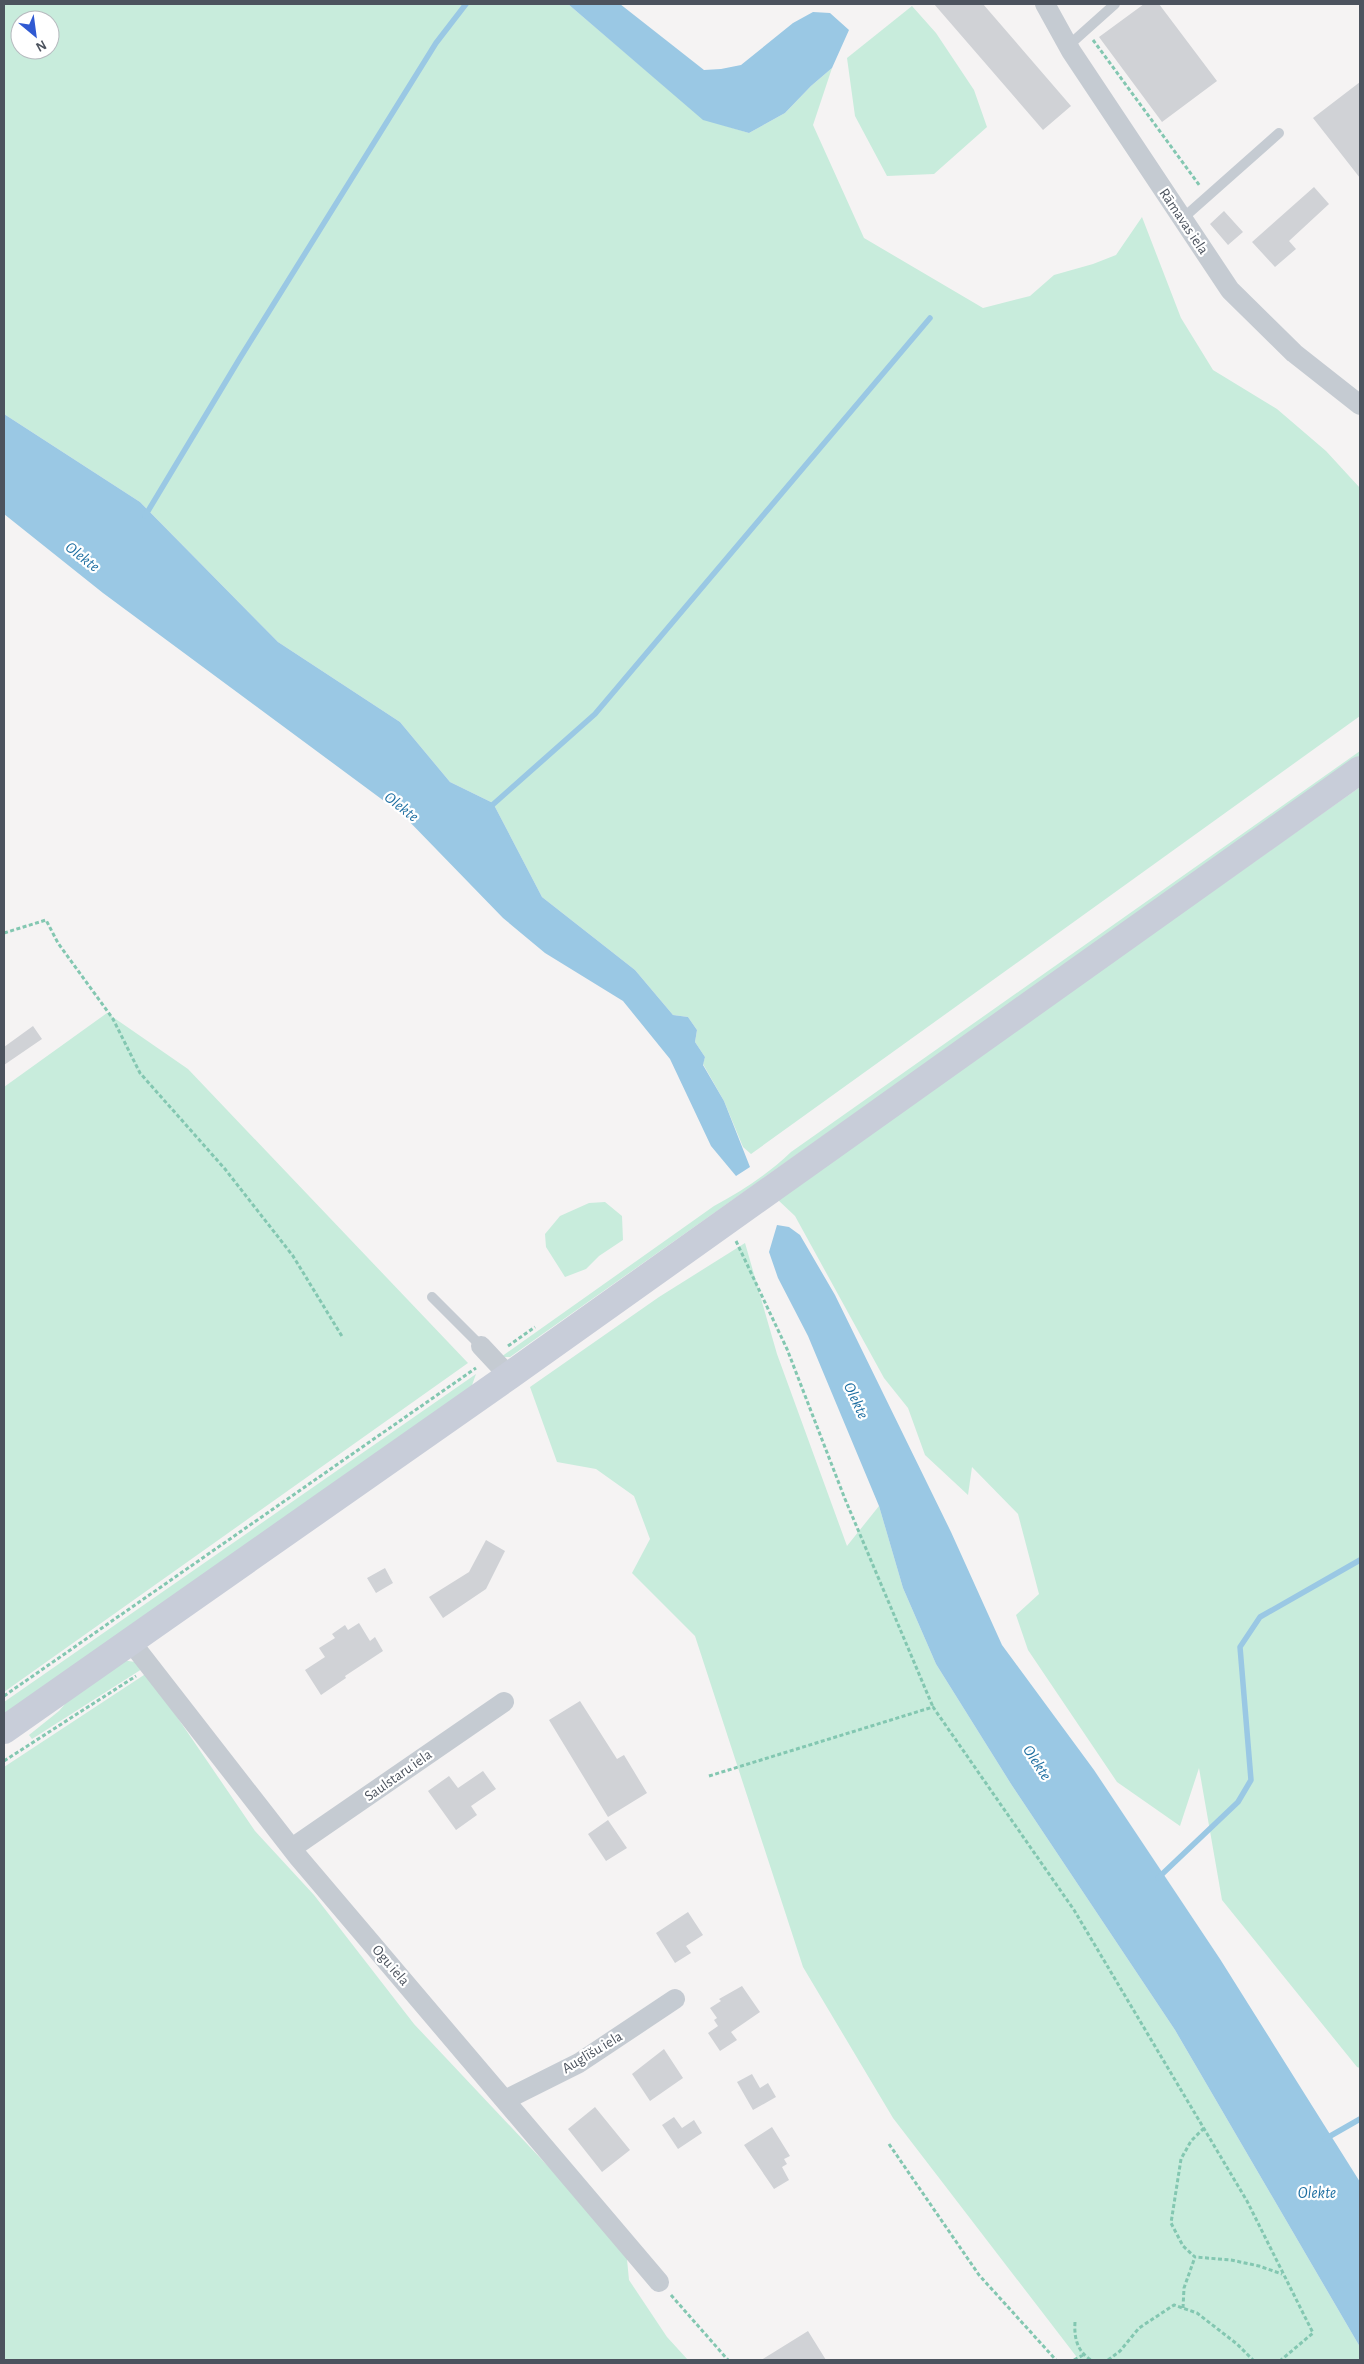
<svg xmlns="http://www.w3.org/2000/svg" width="1364" height="2364" viewBox="0 0 1364 2364" font-family="'Alegreya Sans',sans-serif">
<style>
.green{fill:#c8ecdc;fill-rule:evenodd}
.water{fill:#9ac8e4}
.lines{fill:none;stroke-linecap:round;stroke-linejoin:round}
.stream{stroke:#9ac8e4;stroke-width:5.5}
.building{fill:#d0d2d6}
.path{stroke:#83c7b1;stroke-width:3;stroke-dasharray:4 2.5;stroke-linecap:butt}
.service{stroke:#c5cbd2;stroke-width:10}
.minor{stroke:#c5cbd2;stroke-width:20}
.secondary{stroke:#c8cdd9;stroke-width:28}
.labels{text-anchor:middle;stroke-width:4.5;stroke-linejoin:round;paint-order:stroke}
.street-label{font-size:15px;fill:#4c535e;stroke:#fff}
.water-label{font-size:16px;font-style:italic;fill:#1d6ea1;stroke:#fff}
</style>
<rect width="100%" height="100%" fill="#f5f3f3"/>
<!-- green -->
<path class="green" d="M4 4H568L703 119 749 133 785 113 811 86 832 68 813 125 864 238 983 308 1030 296 1054 275 1093 264 1116 255 1142 217 1181 318 1213 370 1277 409 1326 451 1360 488V716L751 1154 743 1147 724 1101 703 1064 705 1057 695 1042 697 1030 688 1017 673 1015 635 970 542 897 493 803 450 782 400 722 278 642 140 502 4 414ZM20 20H50V50H20Z
M912 6 936 33 974 90 987 127 934 174 887 176 855 116 847 58Z
M1360 751V757L510 1357H501L714 1206C742 1191 768 1174 791 1152Z
M1360 787V2068L1357 2067 1222 1900 1199 1768 1180 1826 1117 1782 1028 1650 1016 1615 1039 1594 1018 1514 972 1467 968 1495 925 1455 908 1408 884 1378 795 1216 777 1199Z
M107 1013 188 1069 468 1363 4 1692V1087Z
M605 1202 622 1216 623 1240 599 1256 586 1269 565 1277 546 1247 545 1234 560 1216 589 1203Z
M745 1243 777 1354 847 1546 879 1506 903 1588 936 1664 1011 1784 1175 2030 1360 2347V2360H1079L893 2118 803 1967 695 1636 632 1573 650 1539 634 1496 596 1469 557 1462 530 1387 659 1297Z
M476 1374 471 1388 4 1717V1702Z
M122 1660 135 1662 142 1669 32 1739 29 1735 59 1711 78 1689Z
M147 1673 255 1831 314 1895 414 2024 626 2249 629 2280 667 2337 688 2360H4V1767Z"/>
<!-- water -->
<path class="water" d="M568 4H620L704 70 721 69 741 65 793 23 813 12 830 13 849 30 832 68 811 86 785 113 749 133 703 120Z
M4 414 140 502 278 642 400 722 450 782 493 803 542 897 635 970 673 1015 688 1017 697 1030 695 1042 705 1057 703 1065 724 1101 750 1167 736 1176 711 1146 670 1059 623 1001 545 953 503 918 403 815 103 593 4 514Z
M777 1225 789 1227 800 1235 835 1295 951 1532 1002 1645 1094 1770 1220 1959 1360 2182V2347L1175 2030 1011 1784 936 1664 903 1588 879 1506 808 1336 778 1278 769 1252Z"/>
<g class="lines">
<!-- stream -->
<path class="stream" d="M145 516 240 358 436 43 466 4
M489 808 595 714 930 318
M1158 1878 1238 1802 1251 1780 1240 1647 1260 1617 1360 1560
M1325 2139 1360 2119"/>
</g>
<!-- building -->
<path class="building" d="M934 4H983L1071 106 1043 130Z
M1144 4H1159L1217 81 1162 122 1099 37Z
M1360 82V178L1313 118Z
M1314 187 1329 204 1289 241 1296 249 1275 267 1252 242Z
M1224 211 1243 232 1228 245 1210 224Z
M33 1026 42 1039 4 1065V1047Z
M486 1540 505 1551 486 1589 443 1618 429 1597 469 1572Z
M385 1568 393 1583 376 1593 367 1578Z
M359 1623 370 1641 375 1637 383 1651 345 1676 346 1678 321 1695 305 1670 325 1657 319 1648 335 1638 332 1634 345 1625 348 1630Z
M580 1701 617 1759 624 1755 647 1793 608 1817 549 1720Z
M483 1771 496 1789 471 1806 477 1815 456 1830 428 1791 449 1776 458 1788Z
M608 1820 627 1848 606 1861 588 1834Z
M688 1912 703 1935 686 1946 691 1953 675 1963 656 1933Z
M742 1986 760 2012 731 2032 737 2040 720 2051 708 2033 718 2026 714 2020 717 2018 710 2008 721 2001 719 1999Z
M664 2049 683 2078 650 2101 632 2074Z
M752 2074 760 2088 768 2083 776 2097 753 2110 737 2082Z
M595 2107 630 2150 602 2172 568 2129Z
M674 2117 682 2128 694 2120 702 2133 678 2149 662 2125Z
M772 2127 790 2156 784 2159 787 2164 782 2167 789 2180 774 2189 744 2145Z
M808 2331 826 2360H761Z"/>
<g class="lines">
<!-- path -->
<path class="path" d="M1093 40 1200 186
M4 933 46 920 58 943 113 1019 140 1073 225 1169 293 1256 343 1338
M736 1241 787 1349 845 1499 933 1707
M508 1346 535 1327
M4 1696 476 1368
M4 1761 136 1676
M709 1776 933 1707 1074 1910 1247 2201 1313 2333 1281 2360
M1204 2128 1191 2141 1181 2159 1171 2223 1183 2246 1195 2257 1231 2260 1259 2266 1282 2274
M889 2144 979 2275 1056 2360
M671 2295 728 2360
M1183 2308 1184 2288 1195 2257
M1075 2322C1074 2338 1077 2351 1091 2360
M1074 2360 1083 2355
M1108 2360 1120 2351 1139 2328 1174 2305 1197 2313 1237 2344 1253 2360"/>
<!-- service -->
<path class="service" d="M1068 46 1115 4
M1182 219 1279 133
M432 1297 481 1346"/>
<!-- minor -->
<path class="minor" d="M1045 4 1071 51 1230 290 1294 353 1360 405
M481 1346 509 1376
M131 1642 299 1858 659 2282
M292 1848 504 1702
M505 2100 579 2063 675 1999"/>
<!-- secondary -->
<path class="secondary" d="M4 1730 509 1376 1360 770"/>
</g>
<g class="labels">
<!-- street labels -->
<g class="street-label">
<text transform="translate(1184 221) rotate(56)" y="5">Rāmavas iela</text>
<text transform="translate(398 1775) rotate(-35)" y="5">Saulstaru iela</text>
<text transform="translate(391 1965) rotate(49)" y="5">Ogu iela</text>
<text transform="translate(592 2052) rotate(-31)" y="5">Auglīšu iela</text>
</g>
<!-- water labels -->
<g class="water-label">
<text transform="translate(83 556) rotate(38)" y="6">Olekte</text>
<text transform="translate(402 806) rotate(38)" y="6">Olekte</text>
<text transform="translate(857 1400) rotate(65)" y="6">Olekte</text>
<text transform="translate(1038 1762) rotate(57)" y="6">Olekte</text>
<text x="1317" y="2198">Olekte</text>
</g>
</g>
<!-- border -->
<rect width="1364" height="2364" fill="none" stroke="#4c535e" stroke-width="10"/>
<!-- north arrow -->
<g transform="translate(35 35) rotate(151)"><circle r="24" fill="#ffffff" stroke="#b7babf"/>
<path d="M0-4L9 19L0 12L-9 19Z" fill="#305ad2"/>
<text y="-8" font-size="14" font-weight="bold" text-anchor="middle" fill="#4c535e">N</text>
</g>
</svg>
